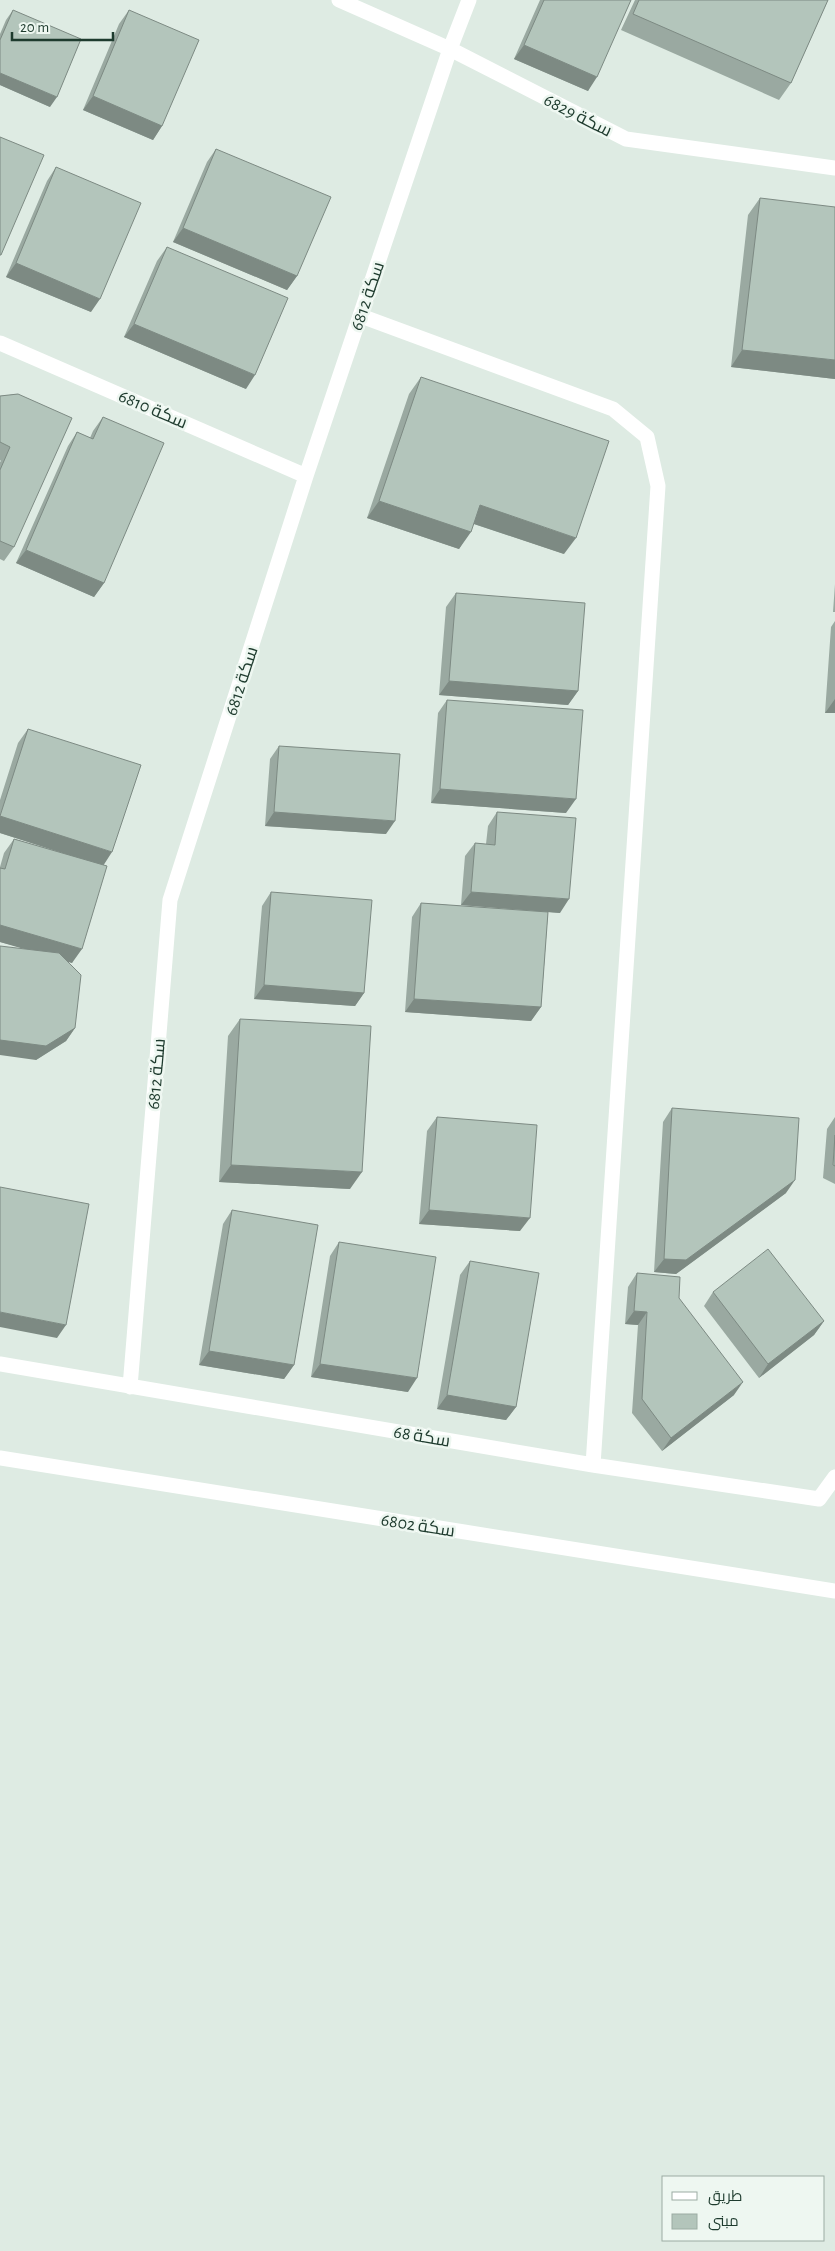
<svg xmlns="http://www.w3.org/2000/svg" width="835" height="2251" viewBox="0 0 835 2251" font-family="'Alegreya Sans',Cairo,sans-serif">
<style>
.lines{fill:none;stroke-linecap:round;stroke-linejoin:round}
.minor{stroke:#fff;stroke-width:15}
.tertiary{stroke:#fff;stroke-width:15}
.wall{fill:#9aa9a1}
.shaded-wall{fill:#7d8a83}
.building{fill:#b3c5bb;stroke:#7d8a83}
.labels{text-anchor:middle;stroke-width:5;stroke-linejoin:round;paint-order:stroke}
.street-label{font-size:18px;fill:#1e3b2e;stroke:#eef7f1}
</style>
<rect width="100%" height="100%" fill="#deebe3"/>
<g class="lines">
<!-- minor -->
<path class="minor" d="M339 0 450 49 626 139 835 168
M361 316 613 409 647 437 658 486 593 1465
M0 343 306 476
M0 1364 593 1465 819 1499 835 1477
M130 1387 170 900 306 476 450 49 469 0"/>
<!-- tertiary -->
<path class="tertiary" d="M0 1458 835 1591"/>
</g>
<!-- wall -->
<path class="wall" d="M540 0H631L588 91 514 59Z
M635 0H828L791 83 779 100 621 30Z
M13 10 50 107 0 85V34L6 20Z
M129 10 162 126 153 140 83 110 119 24Z
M216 149 297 276 287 290 173 242 207 162Z
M56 167 91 312 6 277 47 181Z
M760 198 835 379 731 367 748 215Z
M167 247 246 389 124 337 157 261Z
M421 377 564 554 474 524 459 549 367 518 409 394Z
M18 394 14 547 4 561 0 559V462L1 461 0 460V396Z
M103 417 104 583 94 597 16 563 68 446 77 432 90 438 93 431Z
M835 584V612H833Z
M456 593 578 691 568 705 439 695 446 607Z
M835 621V713H825L831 627Z
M447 700 566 813 431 803 438 713Z
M28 729 103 865 72 963 67 961 75 1028 66 1041 36 1060 27 949 0 942V867L4 853 14 839 72 856 0 833V800L18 743Z
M279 746 386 834 265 826 270 759Z
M497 812 560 913 548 912 541 1007 531 1021 405 1012 412 917 421 903 546 912 461 905 465 856 475 843 486 844 488 826Z
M271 892 364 993 355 1006 254 999 262 906Z
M240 1019 350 1189 219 1182 228 1036Z
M672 1108 786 1193 676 1274 654 1272 663 1122Z
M437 1117 520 1231 419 1224 427 1131Z
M835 1117V1184L823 1178 827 1129Z
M232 1210 294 1365 284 1379 199 1365 223 1224Z
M339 1242 408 1392 311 1377 330 1256Z
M470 1261 516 1407 506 1420 437 1409 460 1275Z
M637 1273 679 1298 734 1395 662 1451 632 1413 638 1325 625 1324 628 1287Z
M713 1292 824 1321 814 1335 759 1378 704 1306Z"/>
<!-- shaded-wall -->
<path class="shaded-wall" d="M524 45 597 77 588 91 514 59Z
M0 73 57 97 50 107 0 85Z
M93 96 162 126 153 140 83 110Z
M183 228 297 276 287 290 173 242Z
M16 263 100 299 91 312 6 277Z
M134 324 255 375 246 389 124 337Z
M742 350 835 360V379L731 367Z
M379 501 471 532 459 549 367 518Z
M480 505 576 538 564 554 468 522Z
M26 550 104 583 94 597 16 563Z
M449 681 578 691 568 705 439 695Z
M835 699V713H825Z
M440 789 576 799 566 813 431 803Z
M274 812 395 821 386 834 265 826Z
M0 816 112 852 103 866 0 833Z
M471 892 569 899 560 913 461 905Z
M0 925 82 949 72 963 0 942Z
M264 985 364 993 355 1006 254 999Z
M414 999 541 1007 531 1021 405 1012Z
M75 1028 66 1041 36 1060 0 1055V1040Z
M231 1165 362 1172 350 1189 219 1182Z
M795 1180 786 1193 676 1274 654 1272 664 1259Z
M429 1210 530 1218 520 1231 419 1224Z
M634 1311 647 1312 638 1325 625 1324Z
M0 1312 66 1325 57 1338 0 1327Z
M824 1321 814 1335 759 1378 768 1364Z
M209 1351 294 1365 284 1379 199 1365Z
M320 1364 417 1378 408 1392 311 1377Z
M743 1382 734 1395 662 1451 671 1438Z
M447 1395 516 1407 506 1420 437 1409Z"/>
<!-- building -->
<path class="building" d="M544 0H631L597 77 524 45Z
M639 0H828L791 83 633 14Z
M13 10 81 39 57 97 0 73V40Z
M129 10 199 40 162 126 93 96Z
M0 137 44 155 1 255H0Z
M216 149 331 197 297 276 183 228Z
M56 167 141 203 100 299 16 263Z
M760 198 835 207V360L742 350Z
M167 247 288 298 255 375 134 324Z
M421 377 609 441 576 538 480 505 471 532 379 501Z
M18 394 72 418 14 547 0 541V470L10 447 0 442V396Z
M103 417 164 443 104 583 26 550 77 432 93 439Z
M456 593 585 603 578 691 449 681Z
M447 700 583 710 576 799 440 789Z
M28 729 141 765 112 852 0 816Z
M279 746 400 754 395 821 274 812Z
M497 812 576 818 569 899 471 892 475 843 495 845Z
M14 839 107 866 82 949 0 925V868L5 869Z
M271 892 372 900 364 993 264 985Z
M421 903 548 912 541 1007 414 999Z
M0 946 59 953 81 975 75 1028 46 1046 0 1040Z
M240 1019 371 1026 362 1172 231 1165Z
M672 1108 799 1118 795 1180 686 1260 664 1259Z
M437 1117 537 1125 530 1218 429 1210Z
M835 1135V1166L833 1165Z
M0 1187 89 1204 66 1325 0 1312Z
M232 1210 318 1225 294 1365 209 1351Z
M339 1242 436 1257 417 1378 320 1364Z
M768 1249 824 1321 768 1364 713 1292Z
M470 1261 539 1273 516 1407 447 1395Z
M637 1273 680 1277 679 1298 743 1382 671 1438 642 1399 647 1312 634 1311Z"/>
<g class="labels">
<!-- street labels -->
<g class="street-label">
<text transform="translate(578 115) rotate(27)" y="6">سكة 6829</text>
<text transform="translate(367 296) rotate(-71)" y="6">سكة 6812</text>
<text transform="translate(153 409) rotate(23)" y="6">سكة 6810</text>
<text transform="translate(241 681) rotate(-72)" y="6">سكة 6812</text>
<text transform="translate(156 1074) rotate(-85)" y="6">سكة 6812</text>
<text transform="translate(422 1436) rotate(10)" y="6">68 سكة</text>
<text transform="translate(418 1525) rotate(9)" y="6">سكة 6802</text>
</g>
</g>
<!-- legend -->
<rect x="662" y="2176" width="162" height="65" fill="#eef7f1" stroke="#9baca3"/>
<rect x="672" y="2192" width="25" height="8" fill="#ffffff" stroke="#9baca3"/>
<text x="708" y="2201" font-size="15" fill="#1e3b2e">طريق</text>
<rect x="672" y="2214" width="25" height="15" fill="#b3c5bb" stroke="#9baca3"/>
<text x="708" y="2226" font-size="15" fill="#1e3b2e">مبنى</text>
<!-- scale -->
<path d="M12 32v8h101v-8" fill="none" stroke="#1e3b2e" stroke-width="2.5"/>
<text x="20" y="32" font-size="15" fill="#1e3b2e" stroke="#eef7f1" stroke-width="4" paint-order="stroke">20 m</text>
</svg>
